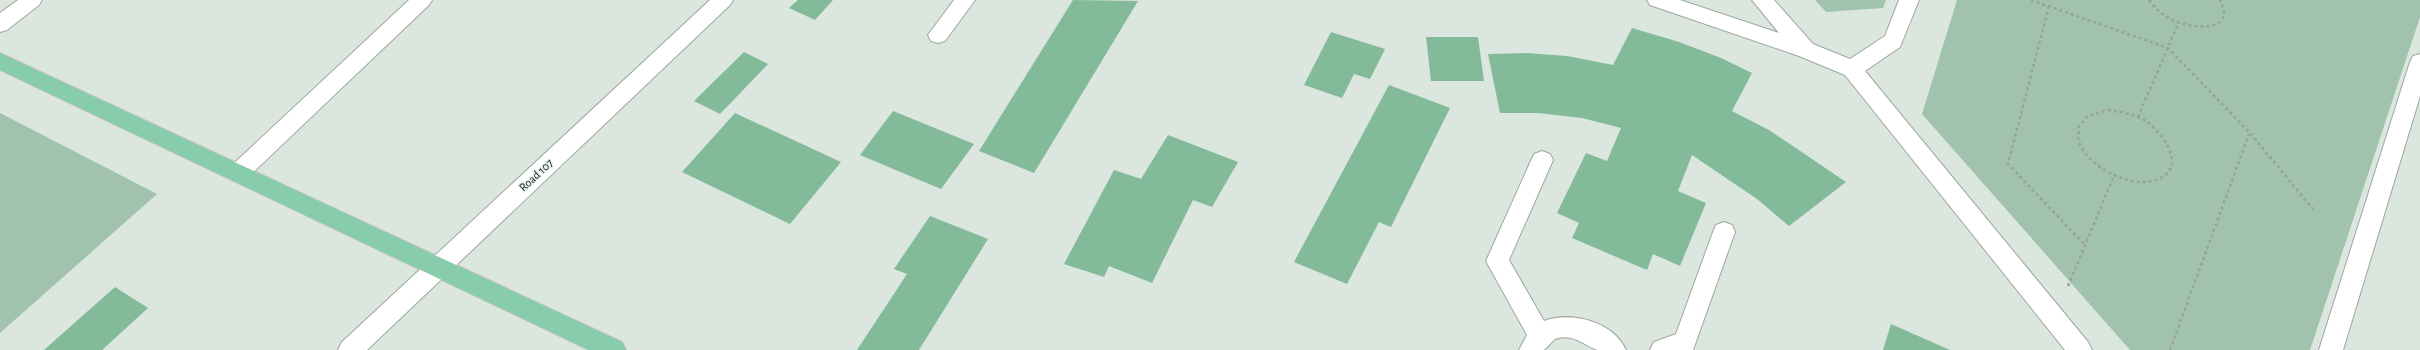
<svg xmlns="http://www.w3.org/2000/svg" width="2420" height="350" viewBox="0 0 2420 350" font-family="'Alegreya Sans',sans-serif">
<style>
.green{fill:#a1c2ad}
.building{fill:#83ba99}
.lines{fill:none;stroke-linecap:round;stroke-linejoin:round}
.minor-casing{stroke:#9ca7a0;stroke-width:2}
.major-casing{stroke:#c4c5c4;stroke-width:2}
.path{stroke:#98a29c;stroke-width:2.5;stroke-dasharray:3 3;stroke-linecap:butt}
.minor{fill:#fff;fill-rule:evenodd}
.major{fill:#88cdab;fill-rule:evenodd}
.labels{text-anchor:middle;stroke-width:3;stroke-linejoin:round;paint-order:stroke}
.street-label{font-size:12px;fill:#1b1f1d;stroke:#e7f3eb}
</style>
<rect width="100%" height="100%" fill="#dae6de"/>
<!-- green -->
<path class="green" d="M1815 0H1886L1883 8 1826 12Z
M1957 0H2420V17L2310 350H2130L1922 114Z
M0 113 157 194 0 333Z"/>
<!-- building -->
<path class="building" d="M798 0H833L815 20 789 8Z
M1073 0 1138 1 1034 173 979 151Z
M1632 28 1679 42 1721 58 1752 73 1732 111 1769 130 1846 182 1789 226 1757 199 1692 155 1678 191 1706 203 1680 266 1653 254 1647 270 1572 238 1579 223 1557 213 1586 153 1607 161 1621 128 1582 118 1538 113H1500L1488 54 1526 53 1567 56 1613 65Z
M1331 32 1385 49 1370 79 1354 74 1342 98 1304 85Z
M1426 37H1478L1484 81H1431Z
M744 52 768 64 720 114 694 101Z
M1389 85 1450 108 1391 227 1379 222 1347 284 1294 262Z
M893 111 974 144 941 189 860 155Z
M735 113 841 162 790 224 682 172Z
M1168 135 1238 162 1212 207 1193 200 1152 283 1109 266 1104 277 1064 264 1114 170 1141 179Z
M930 216 988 239 919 350H857L907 274 894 269Z
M115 287 148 308 102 350H44Z
M1891 324 1950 350H1883Z"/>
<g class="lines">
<defs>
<path id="minor" d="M18 0H42L39 5 7 30 0 32V13Z
M409 0H432L429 5 246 179 238 182 230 179 227 173 230 167Z
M710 0H733L730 5 367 350H338L342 342Z
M954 0H975L945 41 938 43 931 41 928 35Z
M1647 0H1680L1779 33 1752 0H1774L1813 44 1850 59 1885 36 1899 0H1919L1900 47 1865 71 2088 342 2092 350H2065L1845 75 1799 56 1650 5Z
M2420 54V96L2343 350H2319L2410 62 2413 56Z
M1542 151 1550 154 1553 160 1509 260 1544 321C1571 311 1613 321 1626 350 1618 350 1604 350 1597 350 1582 344 1572 333 1555 339L1544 350H1519L1527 335 1486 261 1534 154Z
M1724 222 1732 225 1735 232 1693 350H1650L1654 342 1676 334 1713 232 1716 225Z"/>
<path id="major" d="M0 53 622 342 626 350H589L0 70Z"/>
</defs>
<!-- minor casing -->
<use href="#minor" class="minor-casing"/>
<!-- major casing -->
<use href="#major" class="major-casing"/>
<!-- path -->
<path class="path" d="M2031 0 2168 48 2250 133 2313 209
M2149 0C2155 8 2161 14 2170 19 2181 25 2224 35 2224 12 2224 8 2221 4 2220 0
M2049 6 2008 164 2085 245
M2108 110C2121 112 2134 114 2146 121 2162 132 2186 165 2161 178 2136 192 2084 167 2078 138 2078 135 2079 130 2079 126L2088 116Z
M2138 117 2178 24
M2068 286 2114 176
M2170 350 2249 134"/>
<!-- minor -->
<use href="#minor" class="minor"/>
<!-- major -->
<use href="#major" class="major"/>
</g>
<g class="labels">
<!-- street labels -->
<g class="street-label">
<text transform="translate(536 175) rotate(-43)" y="4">Road 107</text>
</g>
</g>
</svg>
